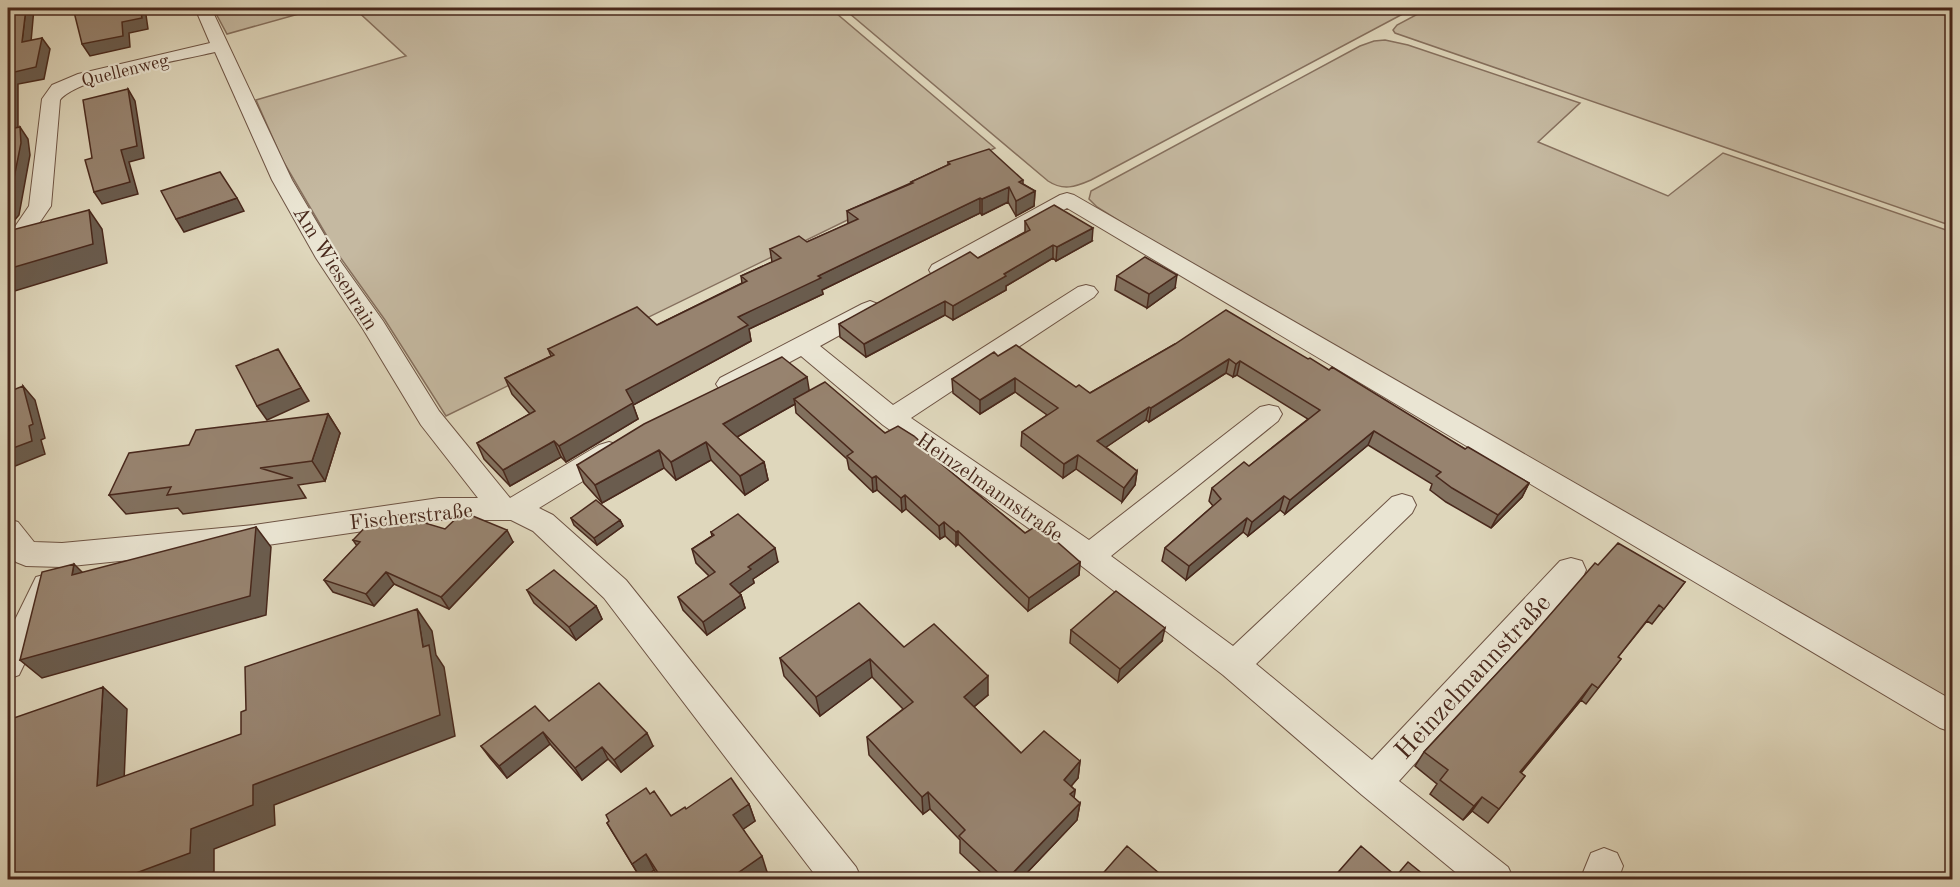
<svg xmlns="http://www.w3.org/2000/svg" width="1960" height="887" viewBox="0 0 1960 887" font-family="'Old Standard TT',serif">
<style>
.green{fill:#c5b9a1;stroke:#86705e;stroke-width:1.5}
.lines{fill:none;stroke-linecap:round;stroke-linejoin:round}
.street-casing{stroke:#6e5444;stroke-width:2}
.street{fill:#eae5d3;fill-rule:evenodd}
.wall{fill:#82715f;stroke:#48281c;stroke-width:1.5}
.shaded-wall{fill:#6a5c4e;stroke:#48281c;stroke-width:1.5}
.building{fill:#97836f;stroke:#48281c;stroke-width:1.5}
.labels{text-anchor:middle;stroke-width:4.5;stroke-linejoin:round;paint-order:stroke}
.far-street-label{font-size:18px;fill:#48281c;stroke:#eae5d3}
.street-label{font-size:21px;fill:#48281c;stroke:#eae5d3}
.near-street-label{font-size:26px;fill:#48281c;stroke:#eae5d3}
</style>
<rect width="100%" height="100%" fill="#dfd7bc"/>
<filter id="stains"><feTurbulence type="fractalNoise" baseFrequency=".00333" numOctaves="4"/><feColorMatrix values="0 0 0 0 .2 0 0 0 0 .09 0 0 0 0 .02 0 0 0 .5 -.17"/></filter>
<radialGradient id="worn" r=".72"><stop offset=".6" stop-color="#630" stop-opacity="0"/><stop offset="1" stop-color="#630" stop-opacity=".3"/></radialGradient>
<!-- green -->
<path class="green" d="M213 8H320L227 34Z
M354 8H830L995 148 446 416 385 320 335 250 283 161 256 100 406 56Z
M843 8H1414L1091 180C1075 187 1063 191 1048 181Z
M1429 8H1952V226L1395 33 1393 30 1397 25Z
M1385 40 1408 45 1580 103 1538 142 1668 196 1723 153 1952 232V704L1192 266 1097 207 1089 199 1091 191 1360 46 1374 41Z"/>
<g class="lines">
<defs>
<path id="street" d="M195 8H211L292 180 338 258 383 321 439 411 510 498 599 445 609 442 619 445 623 452 619 459 539 508 553 515 626 580 856 867 862 880H819L604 598 533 531 511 520H439L254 547 62 567 26 566 16 562 8 551V519L18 522 34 542 62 543 254 525 439 498H478L421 425 363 329 316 258 272 180 215 52C182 60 78 77 60 100L51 206 20 251 8 255V237L29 206 42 99 52 85 78 74 210 43Z
M1067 193 1074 195 1952 700V732L1940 728 1067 208 948 275 940 277 932 275 929 270 932 265 1060 195Z
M1086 285 1094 287 1098 292 1094 297 911 418 1089 540 1260 407 1269 405 1278 407 1282 414 1278 421 1111 556 1233 646 1392 497 1402 494 1412 497 1416 505 1412 513 1256 664 1372 760 1560 561 1571 558 1582 561 1586 570 1582 579 1399 781 1508 867 1514 880H1465L1362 795 1223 675 1079 564 883 425 801 356 738 390 729 393 720 390 716 384 720 378 862 304 870 301 878 304 882 309 878 314 820 346 893 405 1078 287Z
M47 574 58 577 62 586 19 675 8 679V634L36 577Z
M1604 848 1617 853 1623 866 1618 880H1580L1591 853Z"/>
</defs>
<!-- street casing -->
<use href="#street" class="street-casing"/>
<!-- street -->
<use href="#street" class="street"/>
</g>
<!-- wall -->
<path class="wall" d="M948 162 1023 180V184L1035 191 1034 206 1016 216 1008 202 982 215 980 213 822 290 823 294 749 329 751 341 633 405 638 419 566 462 561 457 510 486 484 459 477 443 530 414 512 394 505 378 551 356 548 349 657 325 742 283 741 276 772 262 770 249 807 242 848 224 847 211 911 183V182L948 165Z
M1025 221 1092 241 1056 261 1053 258 1006 286V290L953 320 945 315 866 357 840 337 839 324 978 258 1025 232Z
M1117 276 1175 288 1147 308 1115 290Z
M1175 344 1308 359 1465 449 1529 483 1522 497 1491 528 1446 502 1430 490 1432 484 1368 445 1285 514 1280 510 1248 536 1243 532 1186 580 1162 561 1165 548 1213 506 1209 501 1212 488 1249 466 1308 419 1237 375 1233 377 1226 373 1149 422 1146 420 1106 447 1137 471 1135 485 1122 502 1076 469 1063 478 1021 446 1022 432 1047 415 1015 392 980 414 953 393 952 379 998 356 1090 393Z
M810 391 885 433 925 446V451L1025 533 1080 562 1079 575 1028 611 958 544 956 546 945 536 940 539 906 509 902 512 877 490 873 492 849 469 847 459 796 413 795 404 737 437 764 462 768 480 745 495 711 460 676 480 664 468 602 503 584 483 577 465Z
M328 414 340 433 325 481 298 485 306 498 183 514 178 508 126 514 109 495 189 445Z
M571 518 620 520 623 526 597 545 574 525Z
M445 529 513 542 449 609 394 584 374 606 333 592 324 580 357 546 353 540Z
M711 532 778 562 753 579 754 583 739 593 741 595 745 608 707 635 683 610 678 597 709 576 696 563 692 549 712 536Z
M1598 565 1685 582 1652 624 1647 621 1618 657 1621 659 1586 704 1581 700 1521 773 1525 776 1488 823 1472 811 1463 820 1430 794 1437 784 1415 766 1424 752Z
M527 590 596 606 602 619 576 640 534 603Z
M1071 630 1162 641 1118 682 1070 643Z
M904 647 988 695 974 707 1021 753 1080 761 1078 778 1071 786 1075 790 1074 798 1080 803 1077 820 1021 879H988L960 853V840L930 809 923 814 869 755 867 737 903 709 872 677 820 716 784 676 780 658Z
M549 721 653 746 621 772 608 759 582 780 550 744 507 778 490 758 481 746Z
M650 794 671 816 686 809 749 804 755 821 743 829 767 872 757 879H660L654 870 641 879 607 823Z
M1953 862V879H1946L1950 872 1948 870Z"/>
<!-- shaded-wall -->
<path class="shaded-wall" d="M26 8H34L30 53 22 42Z
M140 8H145L148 29 129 33 130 47 90 56 82 44 122 22Z
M42 38 50 49 44 79 18 84V142L9 129 10 73Z
M128 89 135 101 144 158 129 162 138 194 102 204 94 192 121 150Z
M20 127 28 139 30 155 19 215 8 228V204Z
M1009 187 1008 202 982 215V199Z
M1035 191 1034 206 1016 216V201Z
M237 198 244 211 184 232 176 219Z
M980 198V213L822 290 823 294 749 329 751 341 633 405 638 419 566 462 559 446 626 390 738 317 818 276Z
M89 210 102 229 107 263 8 293V269Z
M1093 228 1092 241 1056 261 1057 247Z
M1053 245V258L1006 286V290L953 320V306L1004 274Z
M1177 275 1175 288 1147 308 1149 294Z
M945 301V315L866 357 864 344Z
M1229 359 1226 373 1149 422 1151 408Z
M1240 361 1237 375 1233 377 1236 364Z
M286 363 309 401 267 420 257 406Z
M807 377 810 395 794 399 795 404 728 442 723 424Z
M1015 378V392L980 414V400Z
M23 386 35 400 45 438 41 440 45 454 8 469V450L29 426Z
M1149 407 1146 420 1096 454 1097 441Z
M328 414 340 433 325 481 312 461Z
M1374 431 1368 445 1285 514 1290 500Z
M554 441 561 457 510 486 503 470Z
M706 442 711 460 676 480 671 462Z
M659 450 664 468 602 503 595 485Z
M1078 455 1076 469 1063 478 1064 464Z
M764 462 768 480 745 495 740 476Z
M1137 471 1135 485 1122 502 1124 488Z
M876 476 877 490 873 492 872 478Z
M1529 483 1522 497 1491 528 1498 515Z
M905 495 906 509 902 512 901 498Z
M1284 496 1280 510 1248 536 1252 522Z
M1247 518 1243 532 1186 580 1189 566Z
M620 520 623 526 597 545 594 538Z
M944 522 945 536 940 539 939 526Z
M256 527 271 547 266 615 42 678 20 660Z
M507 530 513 542 449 609 441 597Z
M958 531V544L956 546V532Z
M775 548 778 562 753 579 754 583 734 597 730 584 748 567Z
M1080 562 1079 575 1028 611 1029 598Z
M74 564 93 583 72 575Z
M386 572 394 584 374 606 366 594Z
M741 595 745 608 707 635 703 622Z
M596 606 602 619 576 640 569 627Z
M417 609 432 631 436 655 444 667 455 736 274 805 275 825 214 849V872L195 879H120L253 785 423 647Z
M1165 628 1162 641 1118 682 1120 669Z
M870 659 872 677 820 716 816 697Z
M988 676V695L964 715V697Z
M1592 684 1581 700 1509 787 1520 772Z
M103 687 127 709 123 806 97 786Z
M543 732 550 744 507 778 499 766Z
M647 733 653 746 621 772 614 760Z
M602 747 608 759 582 780 575 768Z
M1080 761 1078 778 1062 797 1064 780Z
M1075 790 1073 807 1070 794Z
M928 792 930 809 923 814 922 797Z
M1482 797 1472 811 1463 820 1474 806Z
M1080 803 1077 820 1021 879H1007Z
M749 804 755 821 739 832 733 815Z
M646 854 654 870 641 879 632 864Z
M762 856 767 872 757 879H729Z"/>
<!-- building -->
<path class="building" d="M8 8H26L22 42 42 38 36 67 10 73 9 129 20 127 21 143 9 203 8 204Z
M73 8H140L142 18 122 22 123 36 82 44Z
M128 89 137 146 121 150 130 182 94 192 85 160 92 158 83 100Z
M989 149 1023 180 1019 182 1035 191 1016 201 1009 187 982 199 980 198 818 276 821 278 738 317 748 325 626 390 633 403 559 446 554 441 503 470 477 443 535 411 505 378 554 355 548 349 637 307 657 325 747 281 741 276 781 258 770 249 799 236 807 242 858 219 847 211 913 183 911 182 950 164 948 162Z
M220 172 237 198 176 219 161 191Z
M1054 205 1093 228 1057 247 1053 245 1004 274 1006 276 953 306 945 301 864 344 839 324 970 252 978 258 1030 230 1025 221Z
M89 210 93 244 8 269V231Z
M1145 257 1177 275 1149 294 1117 276Z
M1226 310 1308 359 1310 358 1329 370 1332 367 1465 449 1468 447 1529 483 1498 515 1452 488 1436 476 1441 472 1374 431 1290 500 1284 496 1252 522 1247 518 1189 566 1165 548 1221 499 1212 488 1244 462 1249 466 1320 410 1240 361 1236 364 1229 359 1151 408 1149 407 1097 441 1137 471 1124 488 1078 455 1064 464 1022 432 1058 408 1015 378 980 400 952 379 994 352 998 356 1016 345 1076 387 1079 385 1090 393 1175 344Z
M278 349 301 388 257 406 236 366Z
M782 357 807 377 723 424 764 462 740 476 706 442 671 462 659 450 595 485 577 465 644 424Z
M825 382 885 433 898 426 914 436 925 446 922 448 1025 533 1038 525 1080 562 1029 598 958 531 956 532 944 522 939 526 905 495 901 498 876 476 872 478 847 456 853 452 794 399Z
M23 386 33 424 29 426 32 441 8 450V392Z
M328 414 312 461 260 468 293 478 167 495 171 487 109 495 129 453 189 445 196 430Z
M596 500 620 520 594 538 571 518Z
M463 512 507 530 441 597 386 572 366 594 324 580 360 542 353 540 374 518 398 515 445 529Z
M738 514 775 548 748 567 751 569 730 584 741 595 703 622 678 597 715 572 692 549 714 535 711 532Z
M256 527 250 596 20 660 42 572 74 564 72 575Z
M1618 543 1685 582 1664 609 1659 605 1618 657 1621 659 1598 688 1592 684 1569 713 1520 772 1525 776 1499 809 1482 797 1474 806 1440 780 1448 770 1424 752 1529 639 1595 563 1598 565Z
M554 570 596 606 569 627 527 590Z
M1116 591 1165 628 1120 669 1071 630Z
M859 603 904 647 934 624 988 676 964 697 1021 753 1044 731 1080 761 1064 780 1075 790 1070 794 1080 803 1007 879H1005L959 836 965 830 928 792 922 797 867 737 913 702 870 659 816 697 780 658Z
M417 609 423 647 429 645 440 715 253 785V805L191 829 190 853 120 879H8V720L103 687 97 786 241 734V712L246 710 245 667Z
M599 683 647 733 614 760 602 747 575 768 543 732 499 766 481 746 535 706 549 721Z
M731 778 749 804 733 815 762 856 729 879H662L646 854 632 864 607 823 609 821 606 815 646 788 650 794 654 791 671 816 685 807 686 809Z
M1127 846 1166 879H1098Z
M1361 846 1396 876 1408 862 1429 879H1336L1333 878Z"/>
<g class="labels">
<!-- far-street labels -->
<g class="far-street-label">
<text transform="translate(125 70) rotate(-14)" y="6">Quellenweg</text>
</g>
<!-- street labels -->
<g class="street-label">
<text transform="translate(336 268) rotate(58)" y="7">Am Wiesenrain</text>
<text transform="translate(990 487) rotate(35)" y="7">Heinzelmannstraße</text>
<text transform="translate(411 516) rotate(-6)" y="7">Fischerstraße</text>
</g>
<!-- near-street labels -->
<g class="near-street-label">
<text transform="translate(1472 676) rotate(-47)" y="9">Heinzelmannstraße</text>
</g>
</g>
<!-- margin -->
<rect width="1960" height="887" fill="none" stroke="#dfd7bc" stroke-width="30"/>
<rect x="9" y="9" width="1942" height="869" fill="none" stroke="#48281c" stroke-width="3"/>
<rect x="15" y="15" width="1930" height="857" fill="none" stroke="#48281c" stroke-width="1.5"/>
<rect width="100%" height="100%" filter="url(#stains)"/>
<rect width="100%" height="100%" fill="url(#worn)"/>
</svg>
